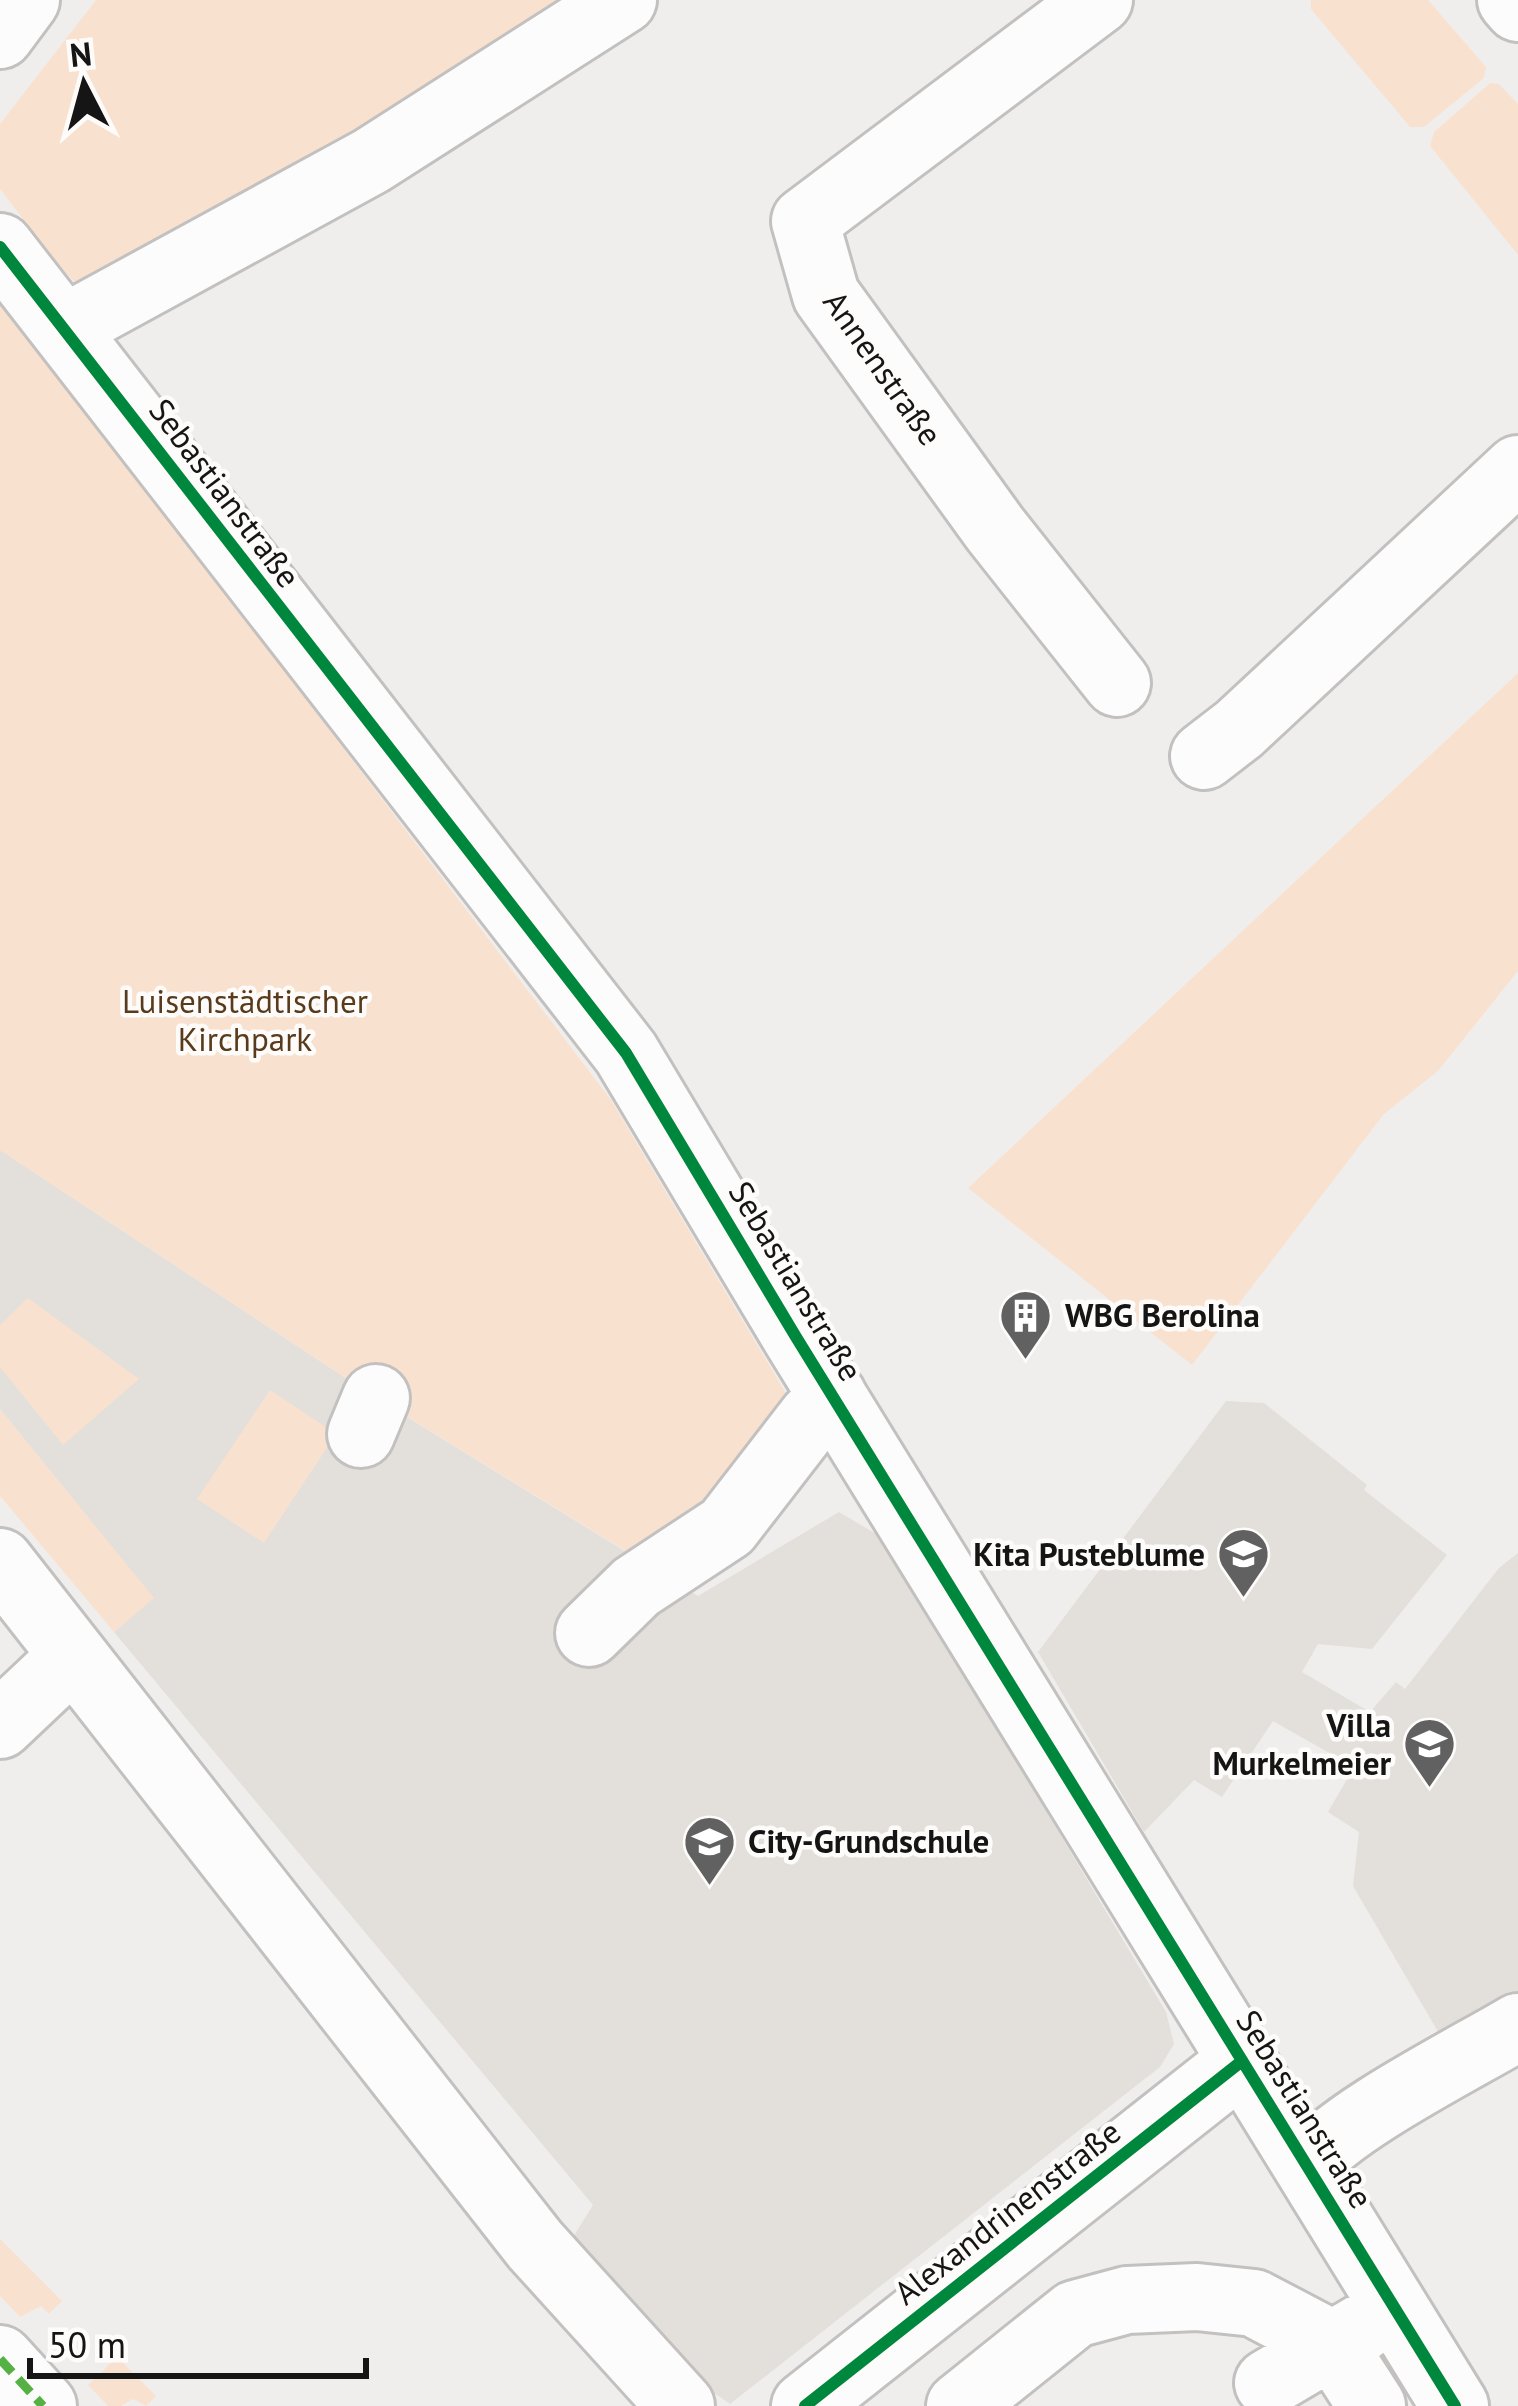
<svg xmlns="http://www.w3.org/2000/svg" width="1518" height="2406" viewBox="0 0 1518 2406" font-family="'PT Sans',sans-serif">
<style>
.built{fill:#e3dfda}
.green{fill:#f8e2cf}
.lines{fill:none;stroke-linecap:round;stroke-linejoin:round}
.minor-casing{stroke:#c3c1c0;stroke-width:72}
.minor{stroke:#fdfcfc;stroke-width:66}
.quiet{stroke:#55b144;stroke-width:9;stroke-dasharray:18 9;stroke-linecap:butt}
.cycleway-casing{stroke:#fefcfa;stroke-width:20}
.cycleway{stroke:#00873e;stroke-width:12}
.labels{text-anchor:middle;stroke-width:9;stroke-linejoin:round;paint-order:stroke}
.street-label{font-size:33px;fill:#161515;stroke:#fefcfa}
.park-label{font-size:33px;fill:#593b1c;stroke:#fefcfa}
.poi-label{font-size:33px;font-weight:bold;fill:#161515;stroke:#fefcfa;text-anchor:start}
</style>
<rect width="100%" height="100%" fill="#f0eeed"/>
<!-- built -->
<path class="built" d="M0 1150 376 1398 698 1596 839 1512 883 1538 1166 2012 1174 2044 1160 2067 730 2404 646 2345 560 2258 593 2205 114 1632 153 1598 0 1409Z
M1226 1401 1264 1403 1367 1485 1364 1490 1447 1555 1372 1649 1318 1644 1302 1672 1370 1712 1396 1682 1405 1689 1499 1568 1518 1553V1999L1444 2042 1353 1886 1359 1832 1328 1812 1354 1767 1273 1721 1222 1797 1194 1780 1144 1832 1038 1652Z"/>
<!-- green -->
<path class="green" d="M96 0H606L92 301 57 263 0 189V124Z
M1311 0H1428L1486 67 1484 78 1424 127H1410L1311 9Z
M1490 83 1499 84 1518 104V255L1430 146 1434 132Z
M0 297 611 1100 790 1400 750 1465 644 1562 376 1398 0 1150Z
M1518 673V971L1438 1071 1384 1114 1192 1365 968 1188Z
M28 1298 139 1379 63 1445 0 1367V1325Z
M270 1390 336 1434 264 1543 197 1499Z
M0 1409 154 1598 114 1632 0 1496Z
M0 2239 62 2301 49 2314 41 2306 20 2317 0 2296Z
M117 2357 156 2396 146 2406 133 2399 121 2406H108L88 2385Z"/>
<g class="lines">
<defs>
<path id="minor" d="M1099 0 805 221 826 295 995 529 1117 683
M1511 0 1518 8
M0 35 26 0
M0 247 626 1053 796 1337 1455 2406
M65 328 371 161 623 0
M1204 756 1239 729 1518 469
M361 1434 376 1398
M0 1562 535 2245 681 2406
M589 1633 636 1587 727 1527 812 1417 833 1396
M0 1725 73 1656
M1307 2166C1336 2123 1468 2057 1518 2027
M0 2359 43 2406
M1268 2383 1363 2327
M805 2406 1242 2061
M960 2406 1075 2314 1127 2300 1197 2297 1254 2303 1332 2344 1372 2406"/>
</defs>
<!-- minor casing -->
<use href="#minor" class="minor-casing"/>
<!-- minor -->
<use href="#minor" class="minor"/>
<!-- quiet -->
<path class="quiet" d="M0 2359 43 2406"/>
<defs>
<path id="cycleway" d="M0 247 626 1053 796 1337 1455 2406
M805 2406 1242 2061"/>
</defs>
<!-- cycleway casing -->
<use href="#cycleway" class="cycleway-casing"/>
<!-- cycleway -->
<use href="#cycleway" class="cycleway"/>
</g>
<!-- icons -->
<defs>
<symbol id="building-pin" viewBox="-11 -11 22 30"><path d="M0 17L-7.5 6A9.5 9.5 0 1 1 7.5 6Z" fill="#626161" stroke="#fefcfa"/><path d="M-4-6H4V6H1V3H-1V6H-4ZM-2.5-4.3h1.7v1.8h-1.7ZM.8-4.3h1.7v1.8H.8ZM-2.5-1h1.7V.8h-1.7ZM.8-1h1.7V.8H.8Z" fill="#fff"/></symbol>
<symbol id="school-pin" viewBox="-11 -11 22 30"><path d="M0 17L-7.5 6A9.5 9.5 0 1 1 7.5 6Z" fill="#626161" stroke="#fefcfa"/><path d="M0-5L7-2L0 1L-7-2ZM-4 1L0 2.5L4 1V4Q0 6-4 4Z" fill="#fff"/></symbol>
</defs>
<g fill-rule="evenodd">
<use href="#building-pin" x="996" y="1286" width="59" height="81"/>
<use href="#school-pin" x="1214" y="1524" width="59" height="81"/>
<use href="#school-pin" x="1400" y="1714" width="59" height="81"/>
<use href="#school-pin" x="680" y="1812" width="59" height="81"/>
</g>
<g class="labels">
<!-- street labels -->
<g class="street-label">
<text transform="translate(883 368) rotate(55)" y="12">Annenstraße</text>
<text transform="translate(225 493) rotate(53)" y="12">Sebastianstraße</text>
<text transform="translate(796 1281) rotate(59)" y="12">Sebastianstraße</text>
<text transform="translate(1305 2109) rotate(58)" y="12">Sebastianstraße</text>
<text transform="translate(1007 2212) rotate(-38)" y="12">Alexandrinenstraße</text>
</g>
<!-- park labels -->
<g class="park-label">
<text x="245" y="1013">Luisenstädtischer<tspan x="245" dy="38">Kirchpark</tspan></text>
</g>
<!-- poi labels -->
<g class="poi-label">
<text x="1065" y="1327">WBG Berolina</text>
<text x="1205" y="1566" text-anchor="end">Kita Pusteblume</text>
<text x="1391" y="1737" text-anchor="end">Villa<tspan x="1391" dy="38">Murkelmeier</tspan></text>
<text x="748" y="1853">City-Grundschule</text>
</g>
</g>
<!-- north arrow -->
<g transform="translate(84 84) rotate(354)" stroke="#fefcfa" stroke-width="9" paint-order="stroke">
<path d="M0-9L21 45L0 30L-21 45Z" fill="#161515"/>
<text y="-18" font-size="33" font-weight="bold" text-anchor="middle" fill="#161515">N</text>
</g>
<!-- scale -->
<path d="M30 2358v18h336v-18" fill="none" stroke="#161515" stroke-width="6"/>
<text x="48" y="2358" font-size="36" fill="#161515" stroke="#fefcfa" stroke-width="9" paint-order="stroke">50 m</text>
</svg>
